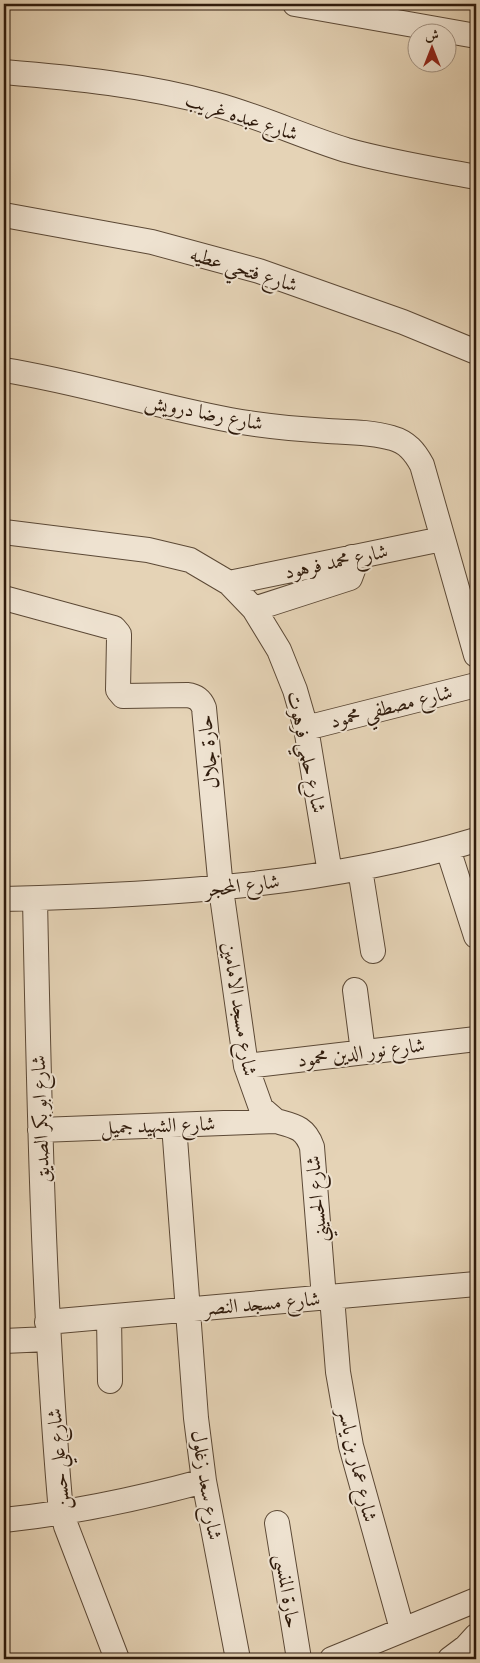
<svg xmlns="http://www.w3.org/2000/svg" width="480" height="1663" viewBox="0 0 480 1663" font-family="'Gentium Book Plus',Amiri,serif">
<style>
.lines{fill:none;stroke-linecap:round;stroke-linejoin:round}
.street-casing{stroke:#5c4936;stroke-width:26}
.street{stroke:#eee2d0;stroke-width:24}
.labels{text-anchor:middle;stroke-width:4;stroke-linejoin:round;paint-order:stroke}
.street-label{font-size:20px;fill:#2f1b0c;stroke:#eee2d0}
</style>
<rect width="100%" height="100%" fill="#e5d3b6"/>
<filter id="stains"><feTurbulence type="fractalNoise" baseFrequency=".004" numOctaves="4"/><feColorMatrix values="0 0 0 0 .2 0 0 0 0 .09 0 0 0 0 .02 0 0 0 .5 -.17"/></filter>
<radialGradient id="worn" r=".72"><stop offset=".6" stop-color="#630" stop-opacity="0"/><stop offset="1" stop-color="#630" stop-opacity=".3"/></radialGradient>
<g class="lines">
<defs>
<path id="street" d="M295 4 476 36
M4 72C75 78 145 85 214 104 259 116 301 136 346 150 389 162 433 169 476 177
M4 215 152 242 259 271 403 322 476 352
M4 370C80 382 154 406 230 420 262 426 295 429 328 431 349 432 372 432 392 438 407 442 415 452 422 465L476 655
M4 532 148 550 190 560 229 583 254 609 279 650 295 690 306 728 330 873
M229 583 442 539
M4 598 114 628 119 634V638L118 690 123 696 187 695C196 696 201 700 204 708L221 889 246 1066 261 1108 276 1121
M254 609 350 578 353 570 352 557
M306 728 476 685
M448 849 476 936
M360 869 373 951
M4 899C163 895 323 886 476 840
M35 899C39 1099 43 1300 60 1501L66 1526 117 1659
M355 990 363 1052
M246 1066 476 1039
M174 1125 196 1418 204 1481 238 1659
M40 1130 276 1121C294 1126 305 1127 312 1147L324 1298
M332 1297 338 1372 351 1446 402 1629
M109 1317 110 1381
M47 1322 476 1284
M4 1341 48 1339
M4 1520C72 1513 138 1499 204 1481
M277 1523 299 1659
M332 1659 476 1600
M450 1659 466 1647 476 1636"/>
</defs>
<!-- street casing -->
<use href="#street" class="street-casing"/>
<!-- street -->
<use href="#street" class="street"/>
</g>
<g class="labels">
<!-- street labels -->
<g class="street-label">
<text transform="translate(242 116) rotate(18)" y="7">شارع عبده غريب</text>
<text transform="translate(244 269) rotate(17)" y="7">شارع فتحي عطيه</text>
<text transform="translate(204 412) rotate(11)" y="7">شارع رضا درويش</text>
<text transform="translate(336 561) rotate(-12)" y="7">شارع محمد فرهود</text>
<text transform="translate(391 706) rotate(-14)" y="7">شارع مصطفي محمود</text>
<text transform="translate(208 752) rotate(-96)" y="7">حارة جلال</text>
<text transform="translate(307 752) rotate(78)" y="7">شارع حلمي فرهوت</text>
<text transform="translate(242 885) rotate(-7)" y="7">شارع المحجر</text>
<text transform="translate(240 1009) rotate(81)" y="7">شارع مسجد الامامين</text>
<text transform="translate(361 1052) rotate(-7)" y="7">شارع نور الدين محمود</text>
<text transform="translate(40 1119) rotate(-92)" y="7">شارع ابو بكر الصديق</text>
<text transform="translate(158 1125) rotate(-2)" y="7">شارع الشهيد جميل</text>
<text transform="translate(316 1199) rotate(-95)" y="7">شارع الحسيني</text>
<text transform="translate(262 1303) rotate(-5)" y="7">شارع مسجد النصر</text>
<text transform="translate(58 1459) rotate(-95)" y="7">شارع علي حسن</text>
<text transform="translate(358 1465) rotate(77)" y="7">شارع عمار بن ياسر</text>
<text transform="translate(207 1485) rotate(81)" y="7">شارع سعد زغلول</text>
<text transform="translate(288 1591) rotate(81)" y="7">حارة المنسى</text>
</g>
</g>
<!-- margin -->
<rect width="480" height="1663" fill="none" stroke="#e5d3b6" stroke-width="20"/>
<rect x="5" y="5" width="470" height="1653" fill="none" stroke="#2f1b0c" stroke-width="2.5"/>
<rect x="10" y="10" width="460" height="1643" fill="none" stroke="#2f1b0c"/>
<!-- north arrow -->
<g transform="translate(432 48)"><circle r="24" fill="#eee2d0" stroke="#a29282"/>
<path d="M0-4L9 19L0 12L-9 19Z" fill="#8f2418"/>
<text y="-8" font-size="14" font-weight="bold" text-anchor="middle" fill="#2f1b0c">ش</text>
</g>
<rect width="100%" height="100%" filter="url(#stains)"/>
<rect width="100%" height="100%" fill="url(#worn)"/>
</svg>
